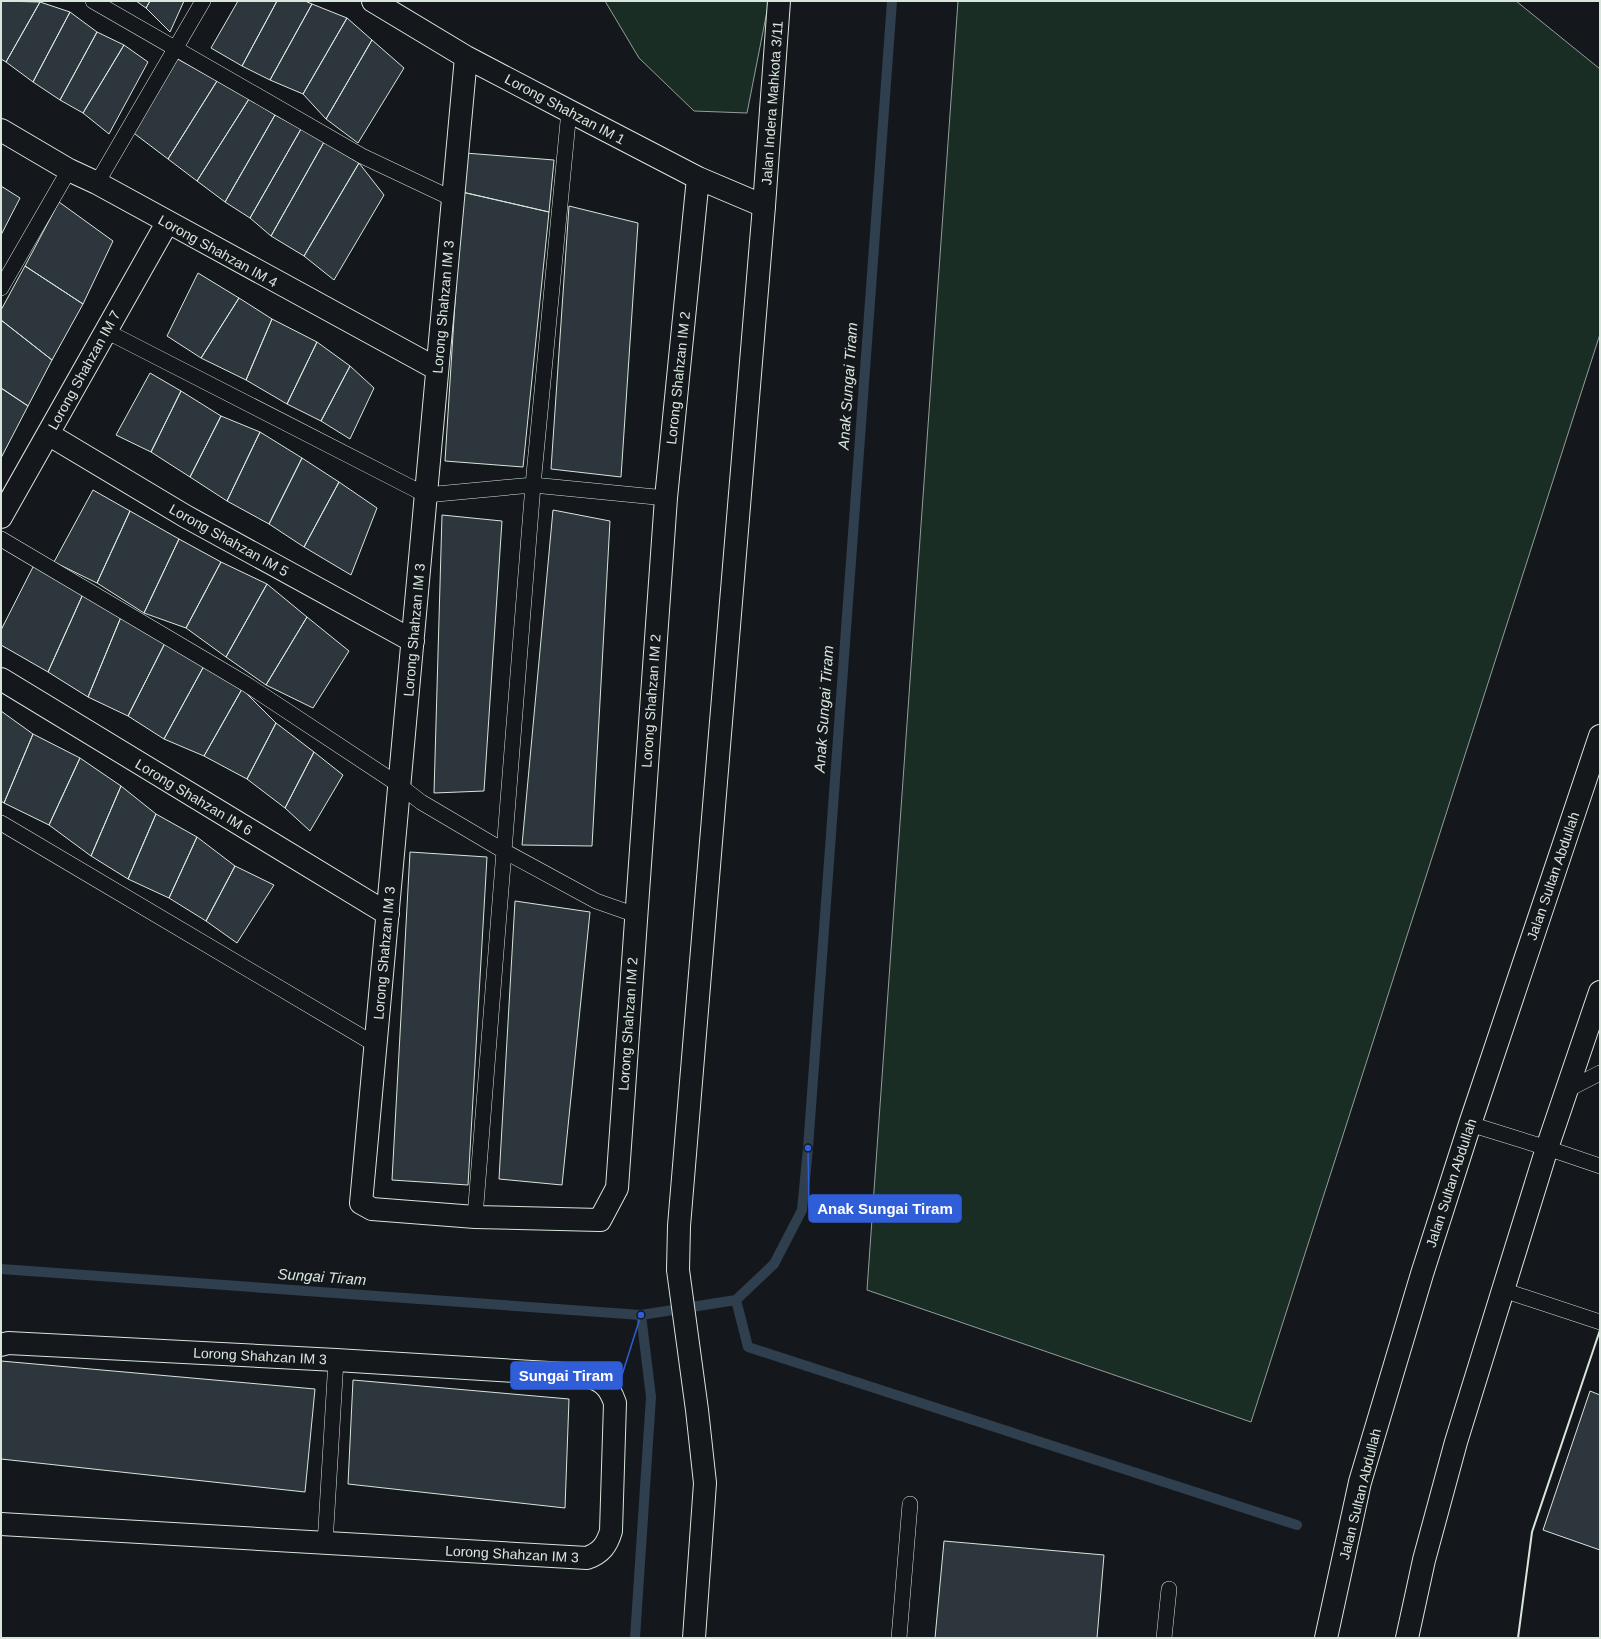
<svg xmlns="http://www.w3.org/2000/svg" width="1601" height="1639" viewBox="0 0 1601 1639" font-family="Helvetica,sans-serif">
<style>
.green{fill:#1a2d24;stroke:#939e99}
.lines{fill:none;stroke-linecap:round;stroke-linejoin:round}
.stream{stroke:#2f3f4d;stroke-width:10}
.building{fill:#2c363c;stroke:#d8e6dc}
.service-casing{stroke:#d8e6dc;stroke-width:16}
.minor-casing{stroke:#d8e6dc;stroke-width:24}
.tertiary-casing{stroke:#d8e6dc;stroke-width:24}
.secondary-casing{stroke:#d8e6dc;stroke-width:24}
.service{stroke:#14181c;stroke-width:15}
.minor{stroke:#14181c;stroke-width:22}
.tertiary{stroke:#14181c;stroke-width:22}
.secondary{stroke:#14181c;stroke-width:22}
.wall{stroke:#d8e6dc;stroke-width:2}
.labels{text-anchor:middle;stroke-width:3;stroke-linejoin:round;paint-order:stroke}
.street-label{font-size:14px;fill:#d8e6dc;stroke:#14181c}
.water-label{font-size:15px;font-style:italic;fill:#d8e6dc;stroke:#14181c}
.leader{fill:none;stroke:#305dd8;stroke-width:1.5}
.callout-dot{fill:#305dd8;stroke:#14181c;stroke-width:1.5}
.callout{fill:#305dd8;stroke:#305dd8;stroke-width:1.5}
.callout-label{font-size:15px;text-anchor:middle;font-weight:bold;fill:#fff}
</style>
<rect width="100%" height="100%" fill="#14181c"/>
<!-- green -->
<path class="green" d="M605 1H769L747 113 694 111 639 58Z
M958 1H1516L1600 69V334L1251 1422 867 1290Z"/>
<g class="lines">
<!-- stream -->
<path class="stream" d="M1 1269 641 1315 736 1300 774 1264 802 1210 808 1148 892 1
M736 1300 748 1347 1297 1525
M635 1638 651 1397 641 1315"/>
</g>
<!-- building -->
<path class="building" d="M1 1 40 2 6 62 1 59Z
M136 1H150L146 8Z
M150 1H184L170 32 146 8Z
M238 1H277L242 66 211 48Z
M277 1H305L312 4 270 80 242 66Z
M40 2 70 12 33 82 6 62Z
M312 4 347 18 303 94 270 80Z
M70 12 97 32 60 100 33 82Z
M347 18 372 40 326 119 303 94Z
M97 32 124 45 83 113 60 100Z
M372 40 404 68 358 143 326 119Z
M124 45 148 62 109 134 83 113Z
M174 57 217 81 168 159 131 131Z
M217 81 249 99 197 181 168 159Z
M249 99 275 115 225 202 197 181Z
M275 115 301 129 250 218 225 202Z
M301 129 324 142 271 236 250 218Z
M324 142 359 163 304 256 271 236Z
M465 153 554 160 549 212 462 192Z
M359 163 384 195 334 280 304 256Z
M1 186 20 198 1 235Z
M462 192 549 212 523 467 445 461Z
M59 202 113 241 83 304 25 266Z
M569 206 638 223 621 477 551 469Z
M25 266 83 304 52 360 1 320V310Z
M198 273 239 298 201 358 167 336Z
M239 298 272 319 246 380 201 358Z
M272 319 317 342 287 404 246 380Z
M1 320 52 360 28 406 1 388Z
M317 342 350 366 321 421 287 404Z
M350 366 374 388 350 439 321 421Z
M150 373 181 391 151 452 116 435Z
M1 388 28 406 1 458Z
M181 391 221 416 190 477 151 452Z
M221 416 260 432 227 501 190 477Z
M260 432 302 458 269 524 227 501Z
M302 458 339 482 304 547 269 524Z
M339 482 377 508 351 575 304 547Z
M93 490 130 511 97 583 54 562Z
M553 510 610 521 592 846 522 845Z
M130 511 179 539 144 613 97 583Z
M442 515 502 521 484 791 434 793Z
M179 539 221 562 186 628 144 613Z
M221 562 267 584 226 657 186 628Z
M34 565 83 594 48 672 1 645V630Z
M267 584 307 617 266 685 226 657Z
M83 594 121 617 88 697 48 672Z
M121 617 165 643 128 716 88 697Z
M307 617 349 651 313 708 266 685Z
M165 643 204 666 164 739 128 716Z
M204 666 242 689 204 756 164 739Z
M242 689 276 723 247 779 204 756Z
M1 711 33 734 4 803 1 801Z
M276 723 314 752 285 808 247 779Z
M33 734 80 758 49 825 4 803Z
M314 752 343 775 310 831 285 808Z
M80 758 121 786 91 856 49 825Z
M121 786 156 814 128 879 91 856Z
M156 814 197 837 169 898 128 879Z
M197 837 235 866 206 921 169 898Z
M410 852 487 857 468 1185 392 1180Z
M235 866 274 885 237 943 206 921Z
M515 901 590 912 562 1185 499 1179Z
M1 1361 315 1389 305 1492 1 1459Z
M353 1380 569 1399 565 1508 348 1484Z
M1590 1391 1600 1395V1550L1543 1530Z
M944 1541 1104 1555 1097 1638H935Z"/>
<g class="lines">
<defs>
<path id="service" d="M93 1 362 156 453 199
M97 183 203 1
M1 288 69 170
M106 331 426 495 533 485 666 498
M1 539 246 684 399 785 421 802 504 851 596 901 636 915
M1 823 376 1045
M1565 1091 1600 1073
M1470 1124 1547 1148 1600 1166
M475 1217 533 485 569 111
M1503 1290 1600 1322
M325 1544 336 1360
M899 1638 910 1504
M1164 1638 1169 1589"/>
<path id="minor" d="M373 1 466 57 569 111 698 178 764 206
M466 57 361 1203 372 1209 475 1217 600 1220 617 1188 666 498 698 178
M1 130 69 170 97 183 437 369
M48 434 185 516 413 641
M1 517 167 223
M1 679 388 914
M1 1345 8 1343 336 1360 582 1375C601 1379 609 1385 615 1403L611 1531C607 1545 601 1553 587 1558L1 1524"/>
<path id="tertiary" d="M694 1638 705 1483 697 1410 678 1270 679 1226 764 206 779 1"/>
<path id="secondary" d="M1326 1638 1360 1482 1422 1274 1470 1124 1600 736
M1407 1638 1424 1560 1456 1442 1547 1148 1600 992"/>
</defs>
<!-- service casing -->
<use href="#service" class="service-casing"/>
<!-- minor casing -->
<use href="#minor" class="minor-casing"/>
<!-- tertiary casing -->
<use href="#tertiary" class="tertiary-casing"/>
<!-- secondary casing -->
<use href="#secondary" class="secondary-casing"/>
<!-- service -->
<use href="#service" class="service"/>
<!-- minor -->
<use href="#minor" class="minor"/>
<!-- tertiary -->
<use href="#tertiary" class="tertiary"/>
<!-- secondary -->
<use href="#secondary" class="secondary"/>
<!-- wall -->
<path class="wall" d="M1518 1638 1532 1532 1600 1330"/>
</g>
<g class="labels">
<!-- street labels -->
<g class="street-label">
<text transform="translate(772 103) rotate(-86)" y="5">Jalan Indera Mahkota 3/11</text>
<text transform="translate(565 109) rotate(28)" y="5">Lorong Shahzan IM 1</text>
<text transform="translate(218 251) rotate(29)" y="5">Lorong Shahzan IM 4</text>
<text transform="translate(443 307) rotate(-85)" y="5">Lorong Shahzan IM 3</text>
<text transform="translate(84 370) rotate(-61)" y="5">Lorong Shahzan IM 7</text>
<text transform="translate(678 378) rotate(-84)" y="5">Lorong Shahzan IM 2</text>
<text transform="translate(229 540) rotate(29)" y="5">Lorong Shahzan IM 5</text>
<text transform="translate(414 630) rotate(-85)" y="5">Lorong Shahzan IM 3</text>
<text transform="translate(651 701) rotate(-86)" y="5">Lorong Shahzan IM 2</text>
<text transform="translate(194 797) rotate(31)" y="5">Lorong Shahzan IM 6</text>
<text transform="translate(1553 876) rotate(-71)" y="5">Jalan Sultan Abdullah</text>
<text transform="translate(384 953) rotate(-85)" y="5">Lorong Shahzan IM 3</text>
<text transform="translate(628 1024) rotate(-86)" y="5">Lorong Shahzan IM 2</text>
<text transform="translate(1451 1183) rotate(-72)" y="5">Jalan Sultan Abdullah</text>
<text transform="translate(260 1356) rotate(3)" y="5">Lorong Shahzan IM 3</text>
<text transform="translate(1360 1494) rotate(-76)" y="5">Jalan Sultan Abdullah</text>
<text transform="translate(512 1554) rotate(3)" y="5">Lorong Shahzan IM 3</text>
</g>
<!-- water labels -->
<g class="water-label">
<text transform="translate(848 386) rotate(-86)" y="5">Anak Sungai Tiram</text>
<text transform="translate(824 709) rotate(-86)" y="5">Anak Sungai Tiram</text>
<text transform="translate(322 1277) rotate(4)" y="5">Sungai Tiram</text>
</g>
</g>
<!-- callouts -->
<path class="leader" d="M808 1148L809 1209M641 1315L622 1375"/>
<g class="callout-dot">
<circle cx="808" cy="1148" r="4"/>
<circle cx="641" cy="1315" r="4"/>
</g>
<g class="callout">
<rect x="809" y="1195" width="152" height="27" rx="4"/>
<rect x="511" y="1362" width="111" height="27" rx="4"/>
</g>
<g class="callout-label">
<text x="885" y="1214">Anak Sungai Tiram</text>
<text x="566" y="1381">Sungai Tiram</text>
</g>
<!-- border -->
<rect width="1601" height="1639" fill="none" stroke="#d8e6dc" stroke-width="4"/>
</svg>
